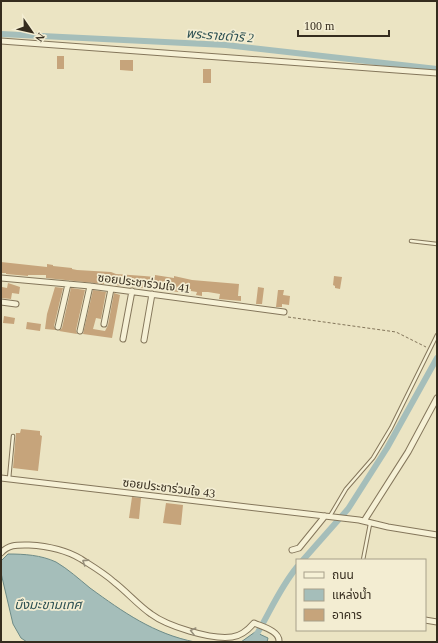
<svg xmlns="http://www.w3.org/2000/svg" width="438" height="643" viewBox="0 0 438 643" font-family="'Times New Roman','Noto Sans Thai',serif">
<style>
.water{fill:#a5beba;stroke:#6d8b87}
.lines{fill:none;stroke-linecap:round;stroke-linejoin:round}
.canal{stroke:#a5beba;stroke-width:6}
.building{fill:#c6a47b}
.lane-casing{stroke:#84765b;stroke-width:4.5}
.street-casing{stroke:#84765b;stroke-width:7}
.path{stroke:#84765b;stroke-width:1;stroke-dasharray:3 2;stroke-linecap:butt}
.lane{stroke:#f6f1d6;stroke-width:2.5}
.street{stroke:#f6f1d6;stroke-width:5}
.oneway{stroke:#968e7a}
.labels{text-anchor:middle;stroke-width:3.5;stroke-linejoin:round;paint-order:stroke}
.street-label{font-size:12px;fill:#352c1e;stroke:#f3edd2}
.water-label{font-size:13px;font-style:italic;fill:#2e5153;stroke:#f3edd2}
</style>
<rect width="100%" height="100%" fill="#ebe4c3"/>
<!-- water -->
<path class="water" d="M8 554C24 554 41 555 56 562 68 569 79 579 90 588 123 612 154 634 195 642H27L21 638 13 624 1 573V561Z
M255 632 268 638 267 642H241Z"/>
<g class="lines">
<!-- canal -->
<path class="canal" d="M1 34 226 45 437 69
M303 560 348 509 387 448 437 358
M252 642C268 617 278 590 297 567"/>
</g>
<!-- building -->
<path class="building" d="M57 56H64V69H57Z
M120 60H133V71L120 70Z
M203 69H211V83H203Z
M1 262 47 267V264L53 265V266L72 268V269L77 270 111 272 116 274 144 276 155 277V275L174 278V276L192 280 239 284 238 296H241V301L219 299 220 294 208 292H202V296L196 295 197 292 191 291V289L179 288 178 292 165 290V285L153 284H148V288H143L132 287V283L127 282H121V286L116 285V281L111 280H105L104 284 46 278V275H28V276L6 274V273H1Z
M334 276 342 277 340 289 335 288V286L333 285Z
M8 283 20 287 19 294 12 293 11 299 1 298 2 287 7 288Z
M55 287 63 288 54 326 56 330 45 329 47 314Z
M258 287 264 288 262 304H256Z
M71 288 85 290 76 330 77 334 59 331 62 328Z
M93 290 106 292 101 319 96 318 93 329 105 331 108 325 114 293 120 295 112 338 83 334Z
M278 290H284L283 295 290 296 289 305 282 304V307H276Z
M4 316 15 318 14 324 3 323Z
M27 322 41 324 40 331 26 329Z
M21 429 40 431V435L42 436 38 471 13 468 16 433H20Z
M132 497 141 498 139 519 129 518Z
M166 503 183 505 181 525 163 523Z"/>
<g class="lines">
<defs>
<path id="lane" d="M411 241 437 244
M9 479 13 436
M330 516 346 489 373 458 391 428 437 335
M363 560 370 524"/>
<path id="street" d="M1 41 437 73
M1 278 90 286 284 312
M1 302 16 304
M104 324 111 289
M58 327 68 284
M80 331 90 286
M123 339 132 291
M144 340 152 294
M1 478 359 520 388 527 437 535
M364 521 408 452 437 398
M292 550 299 548 325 516
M1 553C9 544 18 545 29 545 47 546 66 550 81 559 92 566 104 573 114 582 127 592 138 605 151 614 167 626 211 640 232 637 241 636 248 630 254 623 263 627 280 631 279 642
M425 620 437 622"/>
</defs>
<!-- lane casing -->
<use href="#lane" class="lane-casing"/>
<!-- street casing -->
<use href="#street" class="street-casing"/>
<!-- path -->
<path class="path" d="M288 317 396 332 426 347"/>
<!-- lane -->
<use href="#lane" class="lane"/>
<!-- street -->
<use href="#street" class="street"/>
</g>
<!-- one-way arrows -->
<defs><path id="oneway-chevron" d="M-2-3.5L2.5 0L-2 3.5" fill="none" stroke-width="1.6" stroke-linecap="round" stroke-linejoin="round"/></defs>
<g class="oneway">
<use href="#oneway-chevron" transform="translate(85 562) rotate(-147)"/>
<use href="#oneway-chevron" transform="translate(193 631) rotate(-166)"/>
</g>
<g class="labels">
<!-- street labels -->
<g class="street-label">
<text transform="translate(144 283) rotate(7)" y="4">ซอยประชาร่วมใจ 41</text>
<text transform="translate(169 488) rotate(7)" y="4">ซอยประชาร่วมใจ 43</text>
</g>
<!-- water labels -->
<g class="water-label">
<text transform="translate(220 35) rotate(4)" y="5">พระราชดำริ 2</text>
<text x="48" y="609">บึงมะขามเทศ</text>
</g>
</g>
<!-- border -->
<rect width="438" height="643" fill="none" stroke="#352c1e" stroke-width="4"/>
<!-- legend -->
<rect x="296" y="559" width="130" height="72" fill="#f3edd2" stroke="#a7a08a"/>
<rect x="304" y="572" width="20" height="6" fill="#f6f1d6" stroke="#a7a08a"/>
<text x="332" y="579" font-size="12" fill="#352c1e">ถนน</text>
<rect x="304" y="589" width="20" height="12" fill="#a5beba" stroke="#a7a08a"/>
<text x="332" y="599" font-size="12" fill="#352c1e">แหล่งน้ำ</text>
<rect x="304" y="609" width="20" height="12" fill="#c6a47b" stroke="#a7a08a"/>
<text x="332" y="619" font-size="12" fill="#352c1e">อาคาร</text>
<!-- north arrow -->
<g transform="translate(32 32) rotate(124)" stroke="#f3edd2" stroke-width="3" paint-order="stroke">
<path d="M0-3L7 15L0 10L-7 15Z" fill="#352c1e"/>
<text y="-6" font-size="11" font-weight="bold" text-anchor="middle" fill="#352c1e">N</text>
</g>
<!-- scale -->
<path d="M298 30v6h91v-6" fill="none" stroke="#352c1e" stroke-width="2"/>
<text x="304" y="30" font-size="12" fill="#352c1e" stroke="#f3edd2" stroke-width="3" paint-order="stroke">100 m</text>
</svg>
